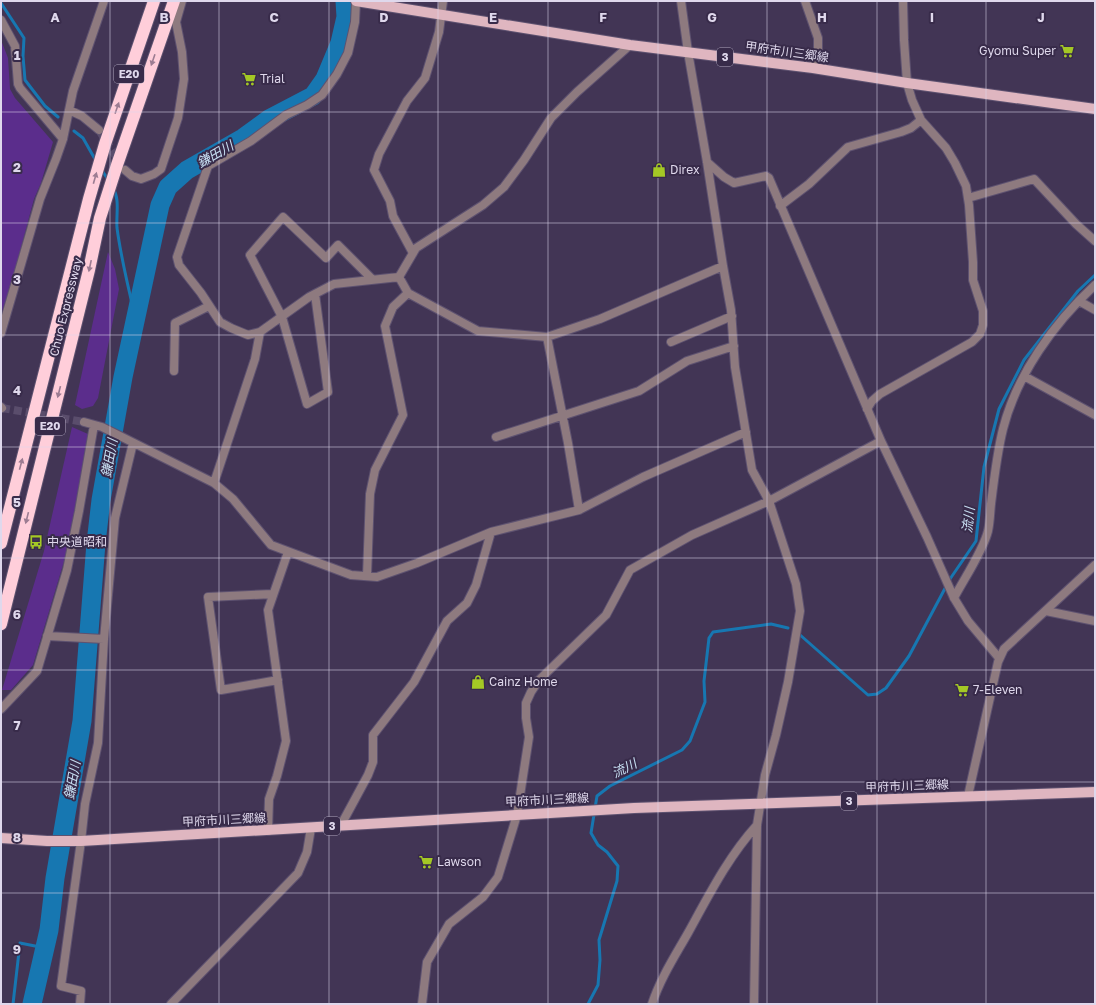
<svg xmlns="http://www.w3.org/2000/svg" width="1096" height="1005" viewBox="0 0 1096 1005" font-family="'Golos Text','Noto Sans JP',sans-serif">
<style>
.green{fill:#5b2d8c}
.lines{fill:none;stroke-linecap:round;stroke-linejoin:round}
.stream{stroke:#1777b1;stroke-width:3}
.river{stroke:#1777b1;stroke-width:19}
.minor-tunnel{stroke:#5a4d6c;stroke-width:8;stroke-dasharray:8 4;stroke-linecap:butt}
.minor-casing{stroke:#5e5270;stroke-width:10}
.tertiary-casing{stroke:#5e5270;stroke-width:10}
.primary-casing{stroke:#5e5270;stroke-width:12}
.motorway-casing{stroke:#5e5270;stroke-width:14}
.minor{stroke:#8e7a7f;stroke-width:8}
.tertiary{stroke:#8e7a7f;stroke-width:8}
.primary{stroke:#dfb6c0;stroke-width:10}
.motorway{stroke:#ffceda;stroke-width:12}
.oneway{fill:#9c7c92}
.grid{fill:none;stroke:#dfd8ec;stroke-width:1;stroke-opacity:0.55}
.labels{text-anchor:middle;stroke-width:4;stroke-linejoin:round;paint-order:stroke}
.shield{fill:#382b4a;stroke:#ada4bb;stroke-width:1}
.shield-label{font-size:11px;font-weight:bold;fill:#dfd8ec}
.poi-label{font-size:12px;fill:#dfd8ec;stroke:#382b4a;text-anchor:start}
.street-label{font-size:12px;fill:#dfd8ec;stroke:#382b4a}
.water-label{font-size:13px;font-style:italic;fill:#c9e1f4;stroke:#382b4a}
.grid-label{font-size:13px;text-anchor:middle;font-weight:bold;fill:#dfd8ec;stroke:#382b4a;stroke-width:4;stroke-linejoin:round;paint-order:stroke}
</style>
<rect width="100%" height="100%" fill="#423555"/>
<!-- green -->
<path class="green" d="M1 40 8 58 10 89 15 98 53 142 41 183 34 199 11 285 1 314Z
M108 252 115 269 119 289 98 398 93 406 82 409 75 405Z
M72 427 88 434 71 538 33 665 11 690H2L44 551Z"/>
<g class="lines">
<!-- stream -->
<path class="stream" d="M1 3 24 38 23 56 25 80 45 106 58 117
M74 131 83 138 96 161
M101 169 109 181
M113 188C120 199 116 214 117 228 121 258 128 287 135 316
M799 634 868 695 877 694 886 688 909 656 950 579 976 541 984 467 999 409 1024 360 1078 291 1095 275
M13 1004 20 943 45 948
M588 1004 598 985 600 960 599 940 617 881 618 866 607 852 598 845 591 833 597 796 610 786 682 750 690 741 705 702 704 681 709 638 713 632 771 624 788 628"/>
<!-- river -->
<path class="river" d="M32 1004 49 930 55 878 82 721 96 543 101 500 123 377 160 205 168 187 187 170 243 138 269 119 313 96 325 79 340 43 346 17 345 1"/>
<!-- minor-tunnel -->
<path class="minor-tunnel" d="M99 130 120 163
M2 408 84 422"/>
<defs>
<path id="minor" d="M681 1 688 52 707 162 723 266 731 310 735 367 752 470 769 501 796 584 800 611 788 682 776 735 765 775 757 825 754 1004
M805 1 818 38V49L813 68
M1 20 15 46 18 84 20 88 63 139
M69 110 82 116 99 130
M707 162 724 177 734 183 766 176 769 178 881 441 927 537 954 598 968 621 999 658
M125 170 132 176 141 179 154 174 161 169 178 118 184 79 182 52 176 22 182 1
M968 198 1034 179 1076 224 1095 241
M780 206 809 184 848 147 901 132 911 128 921 120
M413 253 393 216 390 201 374 170 379 154 407 101 425 78 439 32 443 1
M399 277 408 293 478 331 547 337 600 319 723 266
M315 294 328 392 307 404 282 317 250 255 283 217 326 258 338 245 372 279
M1079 301 1095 310
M260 332 248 335 231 328 220 322 201 293 179 265 177 257 208 166 251 141 286 115 307 105 322 95 337 74 348 53 355 22 356 1
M1 333 40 199 56 159 63 139 73 91 104 1
M547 337 568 443 579 510
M671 342 732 316
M174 371 175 323 209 306
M1024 376 1095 415
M1 407 2 408
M867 409 872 401 880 394 972 342 980 334 983 325V311L973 280V262L969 205 966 186 955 163 946 148 921 120 912 100 907 83 904 40 903 1
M84 422 102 427 214 483 233 499 271 545 351 575 377 577 417 563 491 532 579 510 643 477 746 432
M496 437 639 391 687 361 734 346
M214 483 255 359 260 332 309 297 334 284 399 277 416 248 483 205 504 187 524 160 551 118 577 92 630 45
M367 576 370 494 375 470 403 415 385 326 393 307 408 293
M273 594 208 597 221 690 278 680
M954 598C964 579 983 551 988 531 990 522 990 513 991 504 994 479 997 453 1003 429 1017 374 1054 323 1095 285
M1046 611 1095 621
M47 636 104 639
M1 709 37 671 67 570 79 511 94 425
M341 825 368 775 373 762V735L414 682 447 621 467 603 476 585 491 532
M268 831 269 799 277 776 286 741 268 610 288 552
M80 1004 81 991 61 986 81 841 85 804 98 743 104 639 115 518 133 443
M171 1004 298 873 307 852 311 828
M422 1004 427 962 449 924 483 897 498 877 517 815 529 737 526 718V703L531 692 539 680 606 615 630 570 692 535 769 501 881 441
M652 1004C660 979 675 956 688 933 709 895 728 857 757 825"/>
<path id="tertiary" d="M968 796 998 662 1004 649 1095 565"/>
<path id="primary" d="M356 1 630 45 813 68 907 83 1095 109
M1 838 47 841H81L634 808 1095 792"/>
<path id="motorway" d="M1 543 89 199 105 144 154 1
M1 624 89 270 100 218 117 165 174 1"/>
</defs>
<!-- minor casing -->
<use href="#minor" class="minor-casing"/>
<!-- tertiary casing -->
<use href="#tertiary" class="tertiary-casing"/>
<!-- primary casing -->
<use href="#primary" class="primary-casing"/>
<!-- motorway casing -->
<use href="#motorway" class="motorway-casing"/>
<!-- minor -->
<use href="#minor" class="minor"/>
<!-- tertiary -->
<use href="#tertiary" class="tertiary"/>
<!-- primary -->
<use href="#primary" class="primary"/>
<!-- motorway -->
<use href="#motorway" class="motorway"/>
</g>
<!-- one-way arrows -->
<defs><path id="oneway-solid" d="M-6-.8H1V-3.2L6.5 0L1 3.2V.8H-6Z"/></defs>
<g class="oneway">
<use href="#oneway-solid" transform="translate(153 60) rotate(109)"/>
<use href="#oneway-solid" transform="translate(117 108) rotate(-71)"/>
<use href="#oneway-solid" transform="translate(95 178) rotate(-74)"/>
<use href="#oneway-solid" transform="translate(90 266) rotate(102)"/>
<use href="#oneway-solid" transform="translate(59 392) rotate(104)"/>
<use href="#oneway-solid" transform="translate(21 464) rotate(-75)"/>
<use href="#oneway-solid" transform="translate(27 518) rotate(104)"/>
</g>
<!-- grid -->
<path class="grid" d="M110 1V1004M219 1V1004M329 1V1004M438 1V1004M548 1V1004M658 1V1004M767 1V1004M877 1V1004M986 1V1004M1 112H1095M1 223H1095M1 335H1095M1 447H1095M1 558H1095M1 670H1095M1 782H1095M1 893H1095"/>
<!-- icons -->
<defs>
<symbol id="supermarket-bare" viewBox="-9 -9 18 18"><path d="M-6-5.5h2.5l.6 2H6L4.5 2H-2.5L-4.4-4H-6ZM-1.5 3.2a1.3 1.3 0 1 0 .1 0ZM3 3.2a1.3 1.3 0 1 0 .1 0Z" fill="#a4c825" stroke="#382b4a" stroke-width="2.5" paint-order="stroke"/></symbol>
<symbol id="shop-bare" viewBox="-9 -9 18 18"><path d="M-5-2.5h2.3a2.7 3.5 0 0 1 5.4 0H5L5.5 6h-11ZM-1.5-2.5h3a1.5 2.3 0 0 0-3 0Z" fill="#a4c825" stroke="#382b4a" stroke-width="2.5" paint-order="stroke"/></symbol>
<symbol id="bus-bare" viewBox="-9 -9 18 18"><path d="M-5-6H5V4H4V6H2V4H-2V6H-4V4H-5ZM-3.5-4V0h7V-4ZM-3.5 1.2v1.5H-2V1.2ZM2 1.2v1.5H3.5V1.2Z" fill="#a4c825" stroke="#382b4a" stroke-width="2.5" paint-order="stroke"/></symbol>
</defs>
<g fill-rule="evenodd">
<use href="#supermarket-bare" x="1057" y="41" width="20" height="20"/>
<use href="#supermarket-bare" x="239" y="69" width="20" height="20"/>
<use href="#shop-bare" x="649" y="160" width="20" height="20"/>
<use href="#bus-bare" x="26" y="532" width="20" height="20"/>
<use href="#shop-bare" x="468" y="672" width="20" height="20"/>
<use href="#supermarket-bare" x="952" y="680" width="20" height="20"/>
<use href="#supermarket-bare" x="416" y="852" width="20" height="20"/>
</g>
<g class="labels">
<!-- shield labels -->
<g class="shield">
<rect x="717" y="48" width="16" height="18" rx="3"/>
<rect x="114" y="65" width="30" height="18" rx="3"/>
<rect x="35" y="417" width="30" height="18" rx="3"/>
<rect x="841" y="792" width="16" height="18" rx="3"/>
<rect x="324" y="817" width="16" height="18" rx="3"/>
</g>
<g class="shield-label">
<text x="725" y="61">3</text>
<text x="129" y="78">E20</text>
<text x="50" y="430">E20</text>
<text x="849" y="805">3</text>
<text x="332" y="830">3</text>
</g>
<!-- poi labels -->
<g class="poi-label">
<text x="1056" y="55" text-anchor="end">Gyomu Super</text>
<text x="260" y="83">Trial</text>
<text x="670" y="174">Direx</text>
<text x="47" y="546">中央道昭和</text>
<text x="489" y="686">Cainz Home</text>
<text x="973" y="694">7-Eleven</text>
<text x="437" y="866">Lawson</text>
</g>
<!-- street labels -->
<g class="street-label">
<text transform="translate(787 52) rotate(8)" y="4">甲府市川三郷線</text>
<text transform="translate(66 307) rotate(-76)" y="4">Chuo Expressway</text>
<text transform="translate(907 786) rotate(-2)" y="4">甲府市川三郷線</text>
<text transform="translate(547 800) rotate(-3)" y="4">甲府市川三郷線</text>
<text transform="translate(224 820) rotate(-3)" y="4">甲府市川三郷線</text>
</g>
<!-- water labels -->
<g class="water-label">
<text transform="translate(215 154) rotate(-30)" y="5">鎌田川</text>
<text transform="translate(109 458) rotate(-80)" y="5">鎌田川</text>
<text transform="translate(968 520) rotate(-84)" y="5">流川</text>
<text transform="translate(624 768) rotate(-27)" y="5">流川</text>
<text transform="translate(72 780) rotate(-80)" y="5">鎌田川</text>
</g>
</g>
<g class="grid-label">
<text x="55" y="22">A</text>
<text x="164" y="22">B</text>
<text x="274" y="22">C</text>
<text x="384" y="22">D</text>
<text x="493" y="22">E</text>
<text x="603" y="22">F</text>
<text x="712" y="22">G</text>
<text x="822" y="22">H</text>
<text x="932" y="22">I</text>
<text x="1041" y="22">J</text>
<text x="17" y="60">1</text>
<text x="17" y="172">2</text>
<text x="17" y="284">3</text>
<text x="17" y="395">4</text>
<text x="17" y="507">5</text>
<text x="17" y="619">6</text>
<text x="17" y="730">7</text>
<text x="17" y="842">8</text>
<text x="17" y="954">9</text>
</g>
<!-- border -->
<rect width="1096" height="1005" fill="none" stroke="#dfd8ec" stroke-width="4"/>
</svg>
